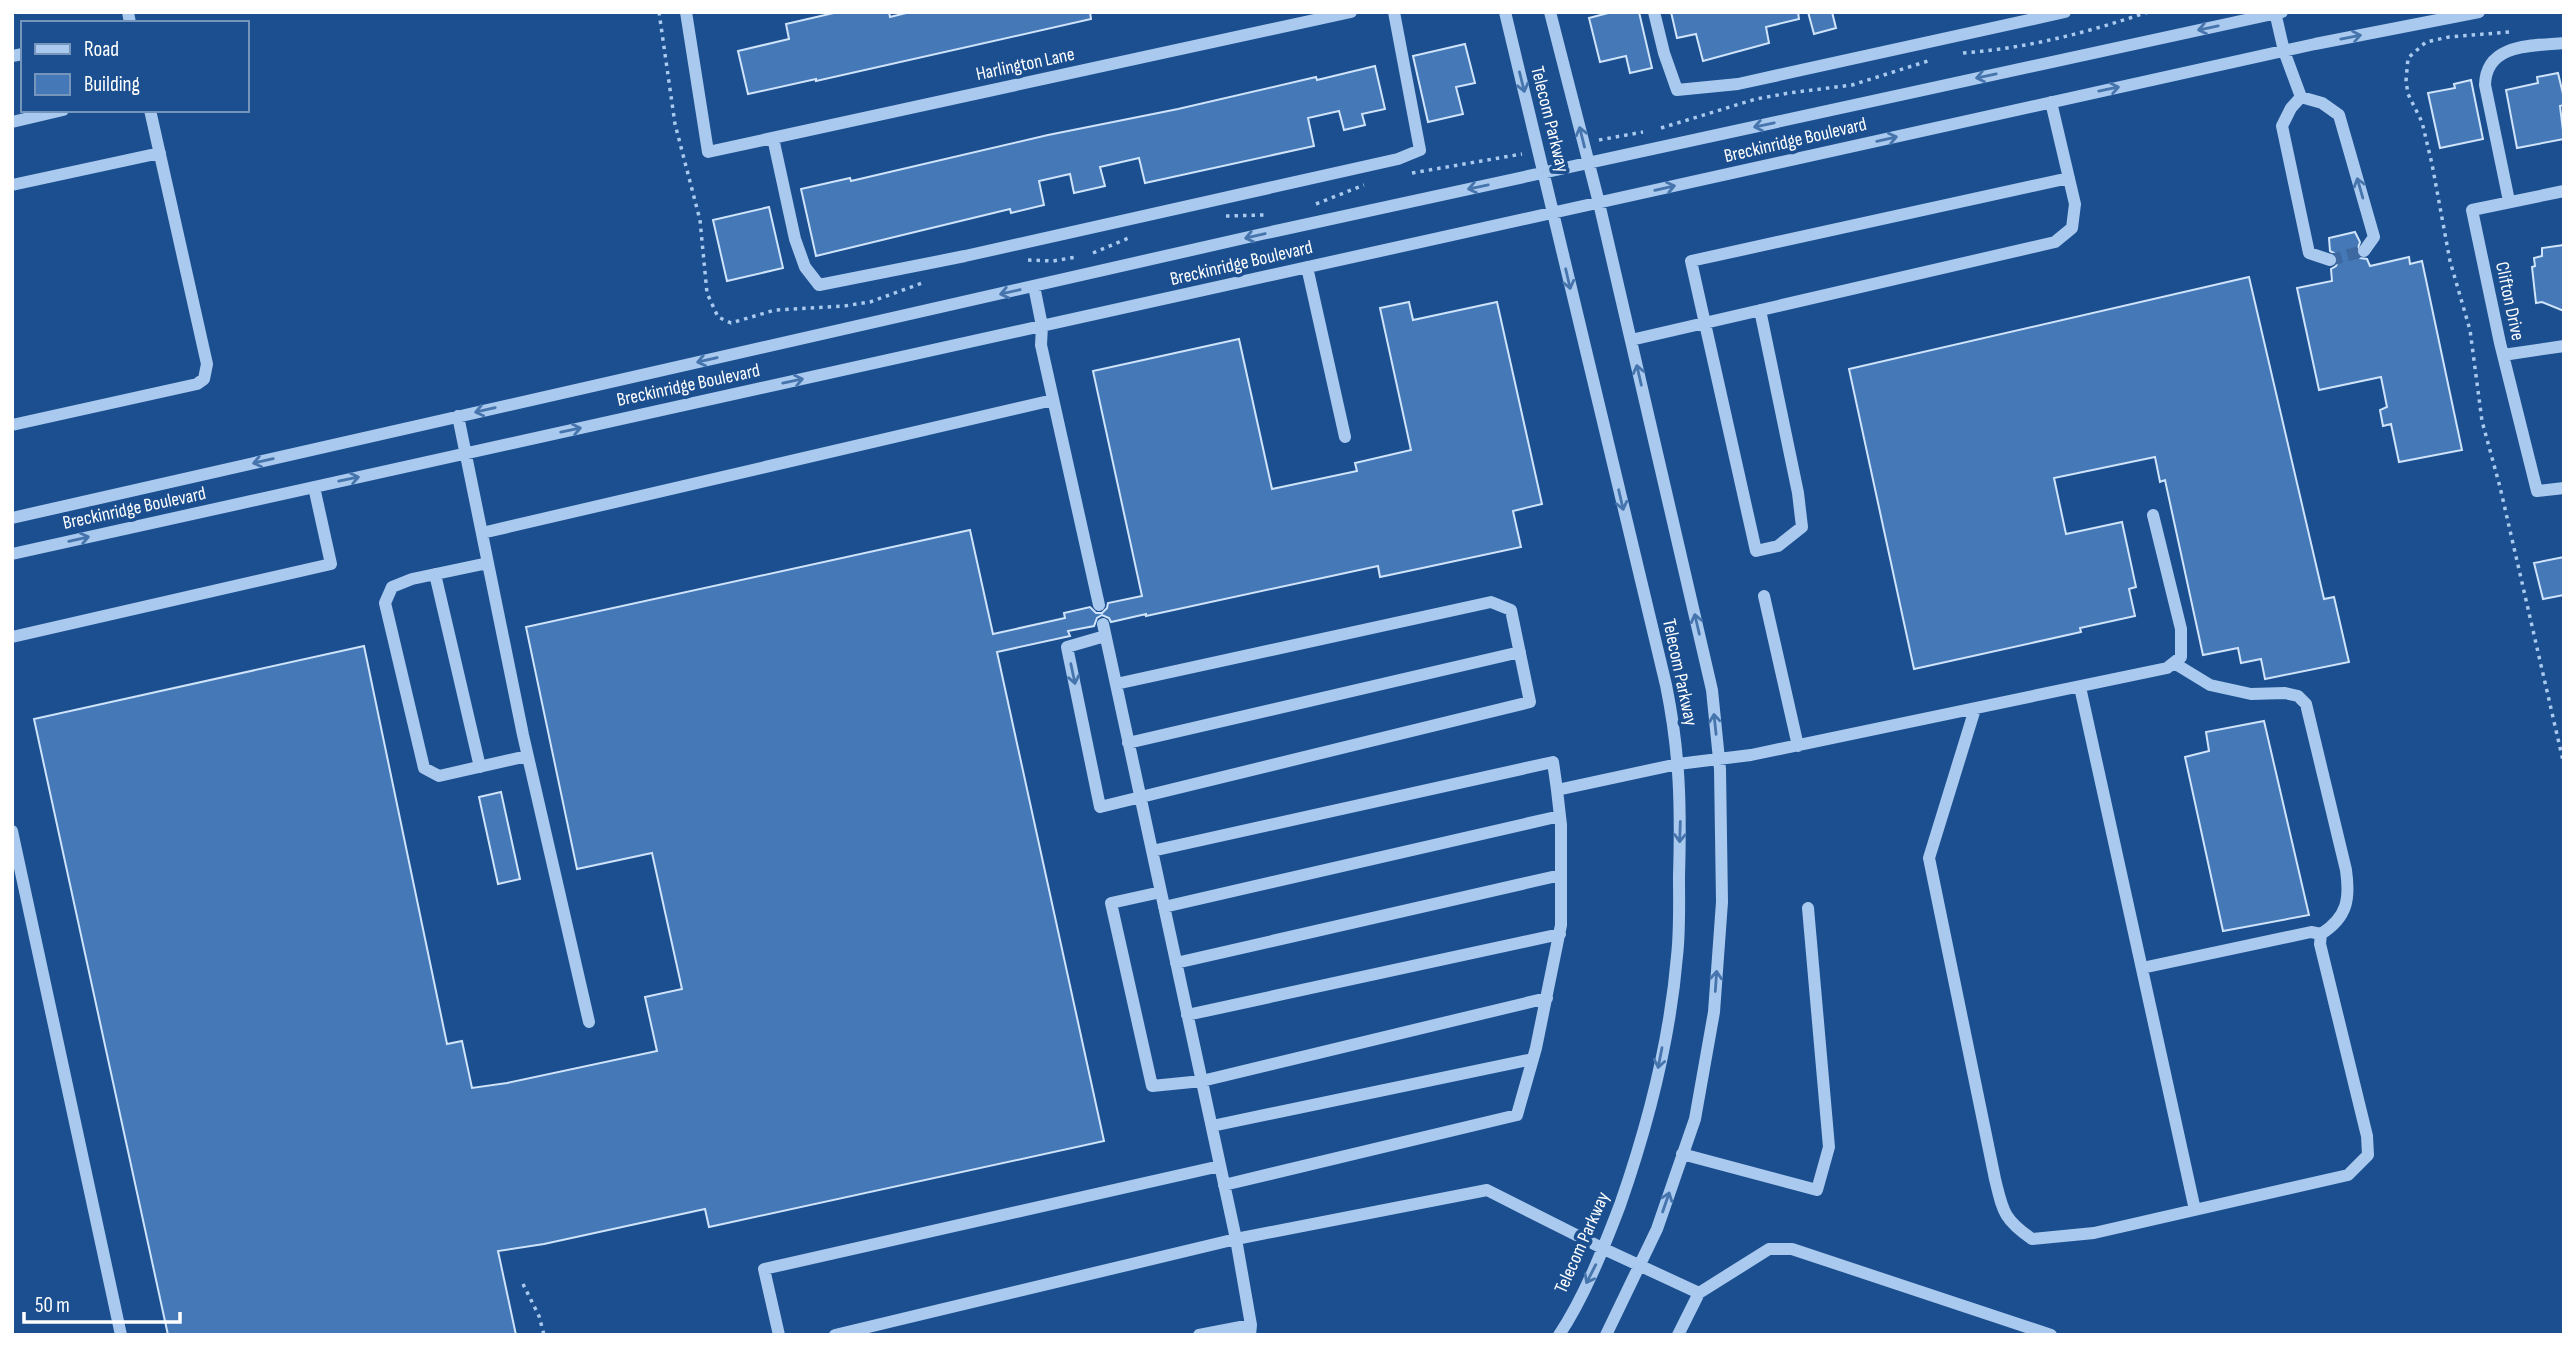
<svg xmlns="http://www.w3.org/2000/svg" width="2576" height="1347" viewBox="0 0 2576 1347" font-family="'Sofia Sans Condensed',sans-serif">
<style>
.building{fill:#4478b7;stroke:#cfe3fa;stroke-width:2}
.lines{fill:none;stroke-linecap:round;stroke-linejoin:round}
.minor-tunnel{stroke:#3d69a0;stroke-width:12;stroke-dasharray:12 6;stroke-linecap:butt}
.path{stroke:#a9c9ee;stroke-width:3.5;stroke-dasharray:3.5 5;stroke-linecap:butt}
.minor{stroke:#a9c9ee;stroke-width:12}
.oneway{stroke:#4674ac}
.labels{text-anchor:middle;stroke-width:7;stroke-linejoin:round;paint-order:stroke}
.street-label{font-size:19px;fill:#fff;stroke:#1b4f8f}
</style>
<rect width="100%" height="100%" fill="#1b4f8f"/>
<!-- building -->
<path class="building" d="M838 12H889L890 17 910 12H1090L1091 19 816 81V79L748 94 738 51 789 39 786 24Z
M1612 12H1639L1652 68 1630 73 1626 56 1600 62 1589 18Z
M1671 12H1798L1799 19 1766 27 1769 43 1703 61 1696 34 1677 38Z
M1808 12H1832L1836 28 1814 34Z
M1465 44 1475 83 1456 87 1463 114 1428 122 1413 56Z
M1375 66 1385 109 1362 114 1365 125 1344 130 1339 111 1308 118 1314 146 1145 183 1139 158 1100 167 1105 186 1074 193 1070 174 1039 181 1044 205 1011 213 1010 209 816 256 801 189 850 178 851 181 1048 135 1178 109 1316 77 1317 80Z
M2558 73 2564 98V105L2560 106 2564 139 2517 148 2506 90 2538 83 2537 77Z
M2471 80 2483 139 2440 148 2428 93 2455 88 2454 84Z
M769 207 783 268 727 281 713 220Z
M2355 232 2360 242 2356 254 2360 258 2367 259 2370 266 2409 257 2410 264 2422 261 2462 450 2399 462 2391 424 2383 426 2380 410 2387 407 2381 377 2319 390 2297 288 2332 281 2331 269 2336 266 2339 259 2336 254 2330 251 2329 238Z
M2564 245V311L2542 302 2536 303 2532 267 2535 266 2534 258 2542 256V248Z
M2249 277 2324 599 2334 597 2349 662 2265 679 2261 659 2241 663 2238 648 2203 655 2165 480 2160 482 2155 457 2054 478 2066 534 2122 522 2136 587 2129 589 2135 616 2080 628 2081 632 1914 669 1849 369Z
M1409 302 1413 320 1497 302 1542 504 1513 511 1521 547 1380 577 1378 566 1146 616V614L1111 622 1109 618 1102 615 1097 618 1094 626 1068 631 1070 636 997 652 1104 1141 709 1227 705 1209 544 1244 498 1251 516 1335H168L34 719 364 646 447 1044 462 1041 472 1088 507 1083 657 1051 645 997 682 989 652 853 577 869 526 627 970 530 993 634 1065 618 1064 613 1090 607 1096 613H1102L1107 608 1108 603 1142 596 1093 371 1239 339 1272 489 1357 471 1355 463 1411 450 1380 308Z
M2564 557V595L2543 599 2534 563Z
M2264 721 2309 915 2223 931 2185 757 2209 751 2206 732Z
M501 792 520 879 498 884 479 797Z"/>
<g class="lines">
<!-- minor-tunnel -->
<path class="minor-tunnel" d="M2330 260 2364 251"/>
<!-- path -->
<path class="path" d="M659 12 675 124 700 220 707 293 718 317 731 323 775 310 844 306 870 302 925 282
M2509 32 2449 37 2426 42 2408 58 2406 81 2408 94 2422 122 2432 164 2450 261 2470 330 2482 421 2500 487 2564 765
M1963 53C2028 48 2086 33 2148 12
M1661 128 1756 99 1789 93 1852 85 1928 61
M1599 140 1643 132
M1412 173 1522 154
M1316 204 1364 185
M1226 216 1264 215
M1093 253 1131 237
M1028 260 1053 261 1076 257
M523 1284 539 1316 544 1335"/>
<!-- minor -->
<path class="minor" d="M128 12 130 23
M686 12 708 152 1351 12
M1505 12 1666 685C1680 753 1681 807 1679 876 1679 902 1680 930 1677 956 1670 1040 1648 1125 1620 1205 1604 1247 1584 1298 1559 1335
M1550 12 1599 203 1712 690 1720 769 1722 902 1714 1012 1695 1119 1657 1229 1606 1335
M1654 12 1664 53 1677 90 1738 84 2065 12
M2275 12 2284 51 2301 97
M12 56 23 54
M12 122 63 110
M773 138 795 239 805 267 819 285 965 256 1398 159 1420 150 1394 12
M12 185 160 153
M2564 191 2472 210 2500 343 2537 491 2564 488
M2509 201 2485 85C2486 43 2532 46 2564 43
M2330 260 2309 253 2282 126 2291 108 2301 97 2322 103 2339 115 2374 237 2364 251
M1307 267 1345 437
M1034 286 1042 326 1041 345 1099 605
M1760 310 1798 493 1802 527 1778 546 1756 551 1691 261 2069 178
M1631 340 2055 242 2072 228 2075 204 2051 102
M2503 355 2564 346
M458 416 523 735 589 1022
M12 425 197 384 204 379 207 364 150 110
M12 518 1262 234 2282 12
M482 533 1053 400
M12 554 2315 44 2479 12
M488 563 412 579 392 587 385 603 424 768 439 776 527 756
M435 574 480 767
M1764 596 1798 746
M1103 624 1236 1239 1487 1190 1604 1249 1699 1293 1769 1249H1792L2051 1335
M1105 636 1067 647 1100 807 1530 702 1511 610 1491 602 1116 684
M12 637 331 564 314 487
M2080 687 2195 1210
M1975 709 1929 858 1995 1179C2003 1211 2003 1219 2032 1239L2094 1233 2348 1175 2368 1155 2367 1136 2320 944 2321 934C2348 917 2350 898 2346 870L2306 704 2298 696 2285 693 2251 694 2210 685 2174 663
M1128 743 1520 652
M12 831 121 1335
M1152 851 1553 762 1557 790
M1161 892 1111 903 1152 1086 1202 1081 1547 998
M1164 907 1560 816
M1176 963 1561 875
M2142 968 2311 932 2321 934
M1187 1015 1560 934
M1212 1126 1533 1059
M1682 1154 1817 1190 1829 1147 1808 908
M1224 1185 1517 1115 1536 1048 1561 925V825L1557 790 1678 764 1751 755 2167 668 2181 657V629L2153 515
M779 1335 764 1269 1220 1166
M835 1335 1236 1239 1251 1325 1250 1335
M1199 1335 1251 1325
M1678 1335 1699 1293"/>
</g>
<!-- one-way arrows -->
<defs><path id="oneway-shaft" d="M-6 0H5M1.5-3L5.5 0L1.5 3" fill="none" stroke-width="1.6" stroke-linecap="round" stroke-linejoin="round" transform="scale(1.75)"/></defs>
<g class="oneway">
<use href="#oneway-shaft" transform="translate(2208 28) rotate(168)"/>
<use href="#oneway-shaft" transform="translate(2351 37) rotate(-11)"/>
<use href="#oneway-shaft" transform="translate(1986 76) rotate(168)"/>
<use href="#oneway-shaft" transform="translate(1522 82) rotate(76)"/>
<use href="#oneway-shaft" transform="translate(2109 89) rotate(-12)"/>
<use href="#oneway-shaft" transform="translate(1764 125) rotate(168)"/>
<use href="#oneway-shaft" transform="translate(1582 137) rotate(-104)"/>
<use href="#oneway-shaft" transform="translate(1887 139) rotate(-13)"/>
<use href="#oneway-shaft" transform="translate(1478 187) rotate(168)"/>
<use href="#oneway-shaft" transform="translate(1665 188) rotate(-13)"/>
<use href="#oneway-shaft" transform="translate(2360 188) rotate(-106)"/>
<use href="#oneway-shaft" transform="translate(1255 236) rotate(167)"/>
<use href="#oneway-shaft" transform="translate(1568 279) rotate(77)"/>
<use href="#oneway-shaft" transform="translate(1010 292) rotate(167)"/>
<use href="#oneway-shaft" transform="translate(707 360) rotate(167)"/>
<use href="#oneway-shaft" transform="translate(1639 375) rotate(-103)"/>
<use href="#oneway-shaft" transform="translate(793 381) rotate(-12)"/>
<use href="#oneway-shaft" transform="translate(485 410) rotate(167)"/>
<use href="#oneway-shaft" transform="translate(571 430) rotate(-12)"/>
<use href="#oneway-shaft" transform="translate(263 461) rotate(167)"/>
<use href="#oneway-shaft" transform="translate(349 479) rotate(-12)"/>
<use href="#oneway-shaft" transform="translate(1621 500) rotate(77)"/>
<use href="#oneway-shaft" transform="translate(79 539) rotate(-13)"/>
<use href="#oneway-shaft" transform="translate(1697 624) rotate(-103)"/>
<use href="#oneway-shaft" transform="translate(1073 674) rotate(78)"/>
<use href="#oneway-shaft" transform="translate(1715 724) rotate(-96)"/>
<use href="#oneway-shaft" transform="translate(1680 832) rotate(92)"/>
<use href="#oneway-shaft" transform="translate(1716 981) rotate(-86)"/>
<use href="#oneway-shaft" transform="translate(1660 1058) rotate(101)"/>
<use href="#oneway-shaft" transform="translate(1666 1202) rotate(-71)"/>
<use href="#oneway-shaft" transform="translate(1591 1274) rotate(117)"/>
</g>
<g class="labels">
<!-- street labels -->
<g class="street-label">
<text transform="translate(1025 63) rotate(-12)" y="7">Harlington Lane</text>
<text transform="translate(1551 119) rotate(76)" y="7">Telecom Parkway</text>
<text transform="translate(1795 139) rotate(-13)" y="7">Breckinridge Boulevard</text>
<text transform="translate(1241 262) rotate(-13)" y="7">Breckinridge Boulevard</text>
<text transform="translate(2511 301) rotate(78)" y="7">Clifton Drive</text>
<text transform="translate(688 384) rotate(-12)" y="7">Breckinridge Boulevard</text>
<text transform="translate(134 507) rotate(-12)" y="7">Breckinridge Boulevard</text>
<text transform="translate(1681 672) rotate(78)" y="7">Telecom Parkway</text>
<text transform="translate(1581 1242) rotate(-66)" y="7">Telecom Parkway</text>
</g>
</g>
<!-- border -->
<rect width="2576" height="1347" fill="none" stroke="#ffffff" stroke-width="28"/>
<!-- legend -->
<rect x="21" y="21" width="228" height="91" fill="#1b4f8f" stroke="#7695bc" stroke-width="2"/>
<rect x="35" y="44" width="35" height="10" fill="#a9c9ee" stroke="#7695bc" stroke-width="2"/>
<text x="84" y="56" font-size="21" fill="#ffffff">Road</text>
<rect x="35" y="74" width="35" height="21" fill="#4478b7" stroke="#7695bc" stroke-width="2"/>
<text x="84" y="91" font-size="21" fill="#ffffff">Building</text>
<!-- scale -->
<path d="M24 1312v10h156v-10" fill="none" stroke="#ffffff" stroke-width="3.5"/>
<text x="35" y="1312" font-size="21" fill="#ffffff" stroke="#1b4f8f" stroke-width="5" paint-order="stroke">50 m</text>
</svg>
